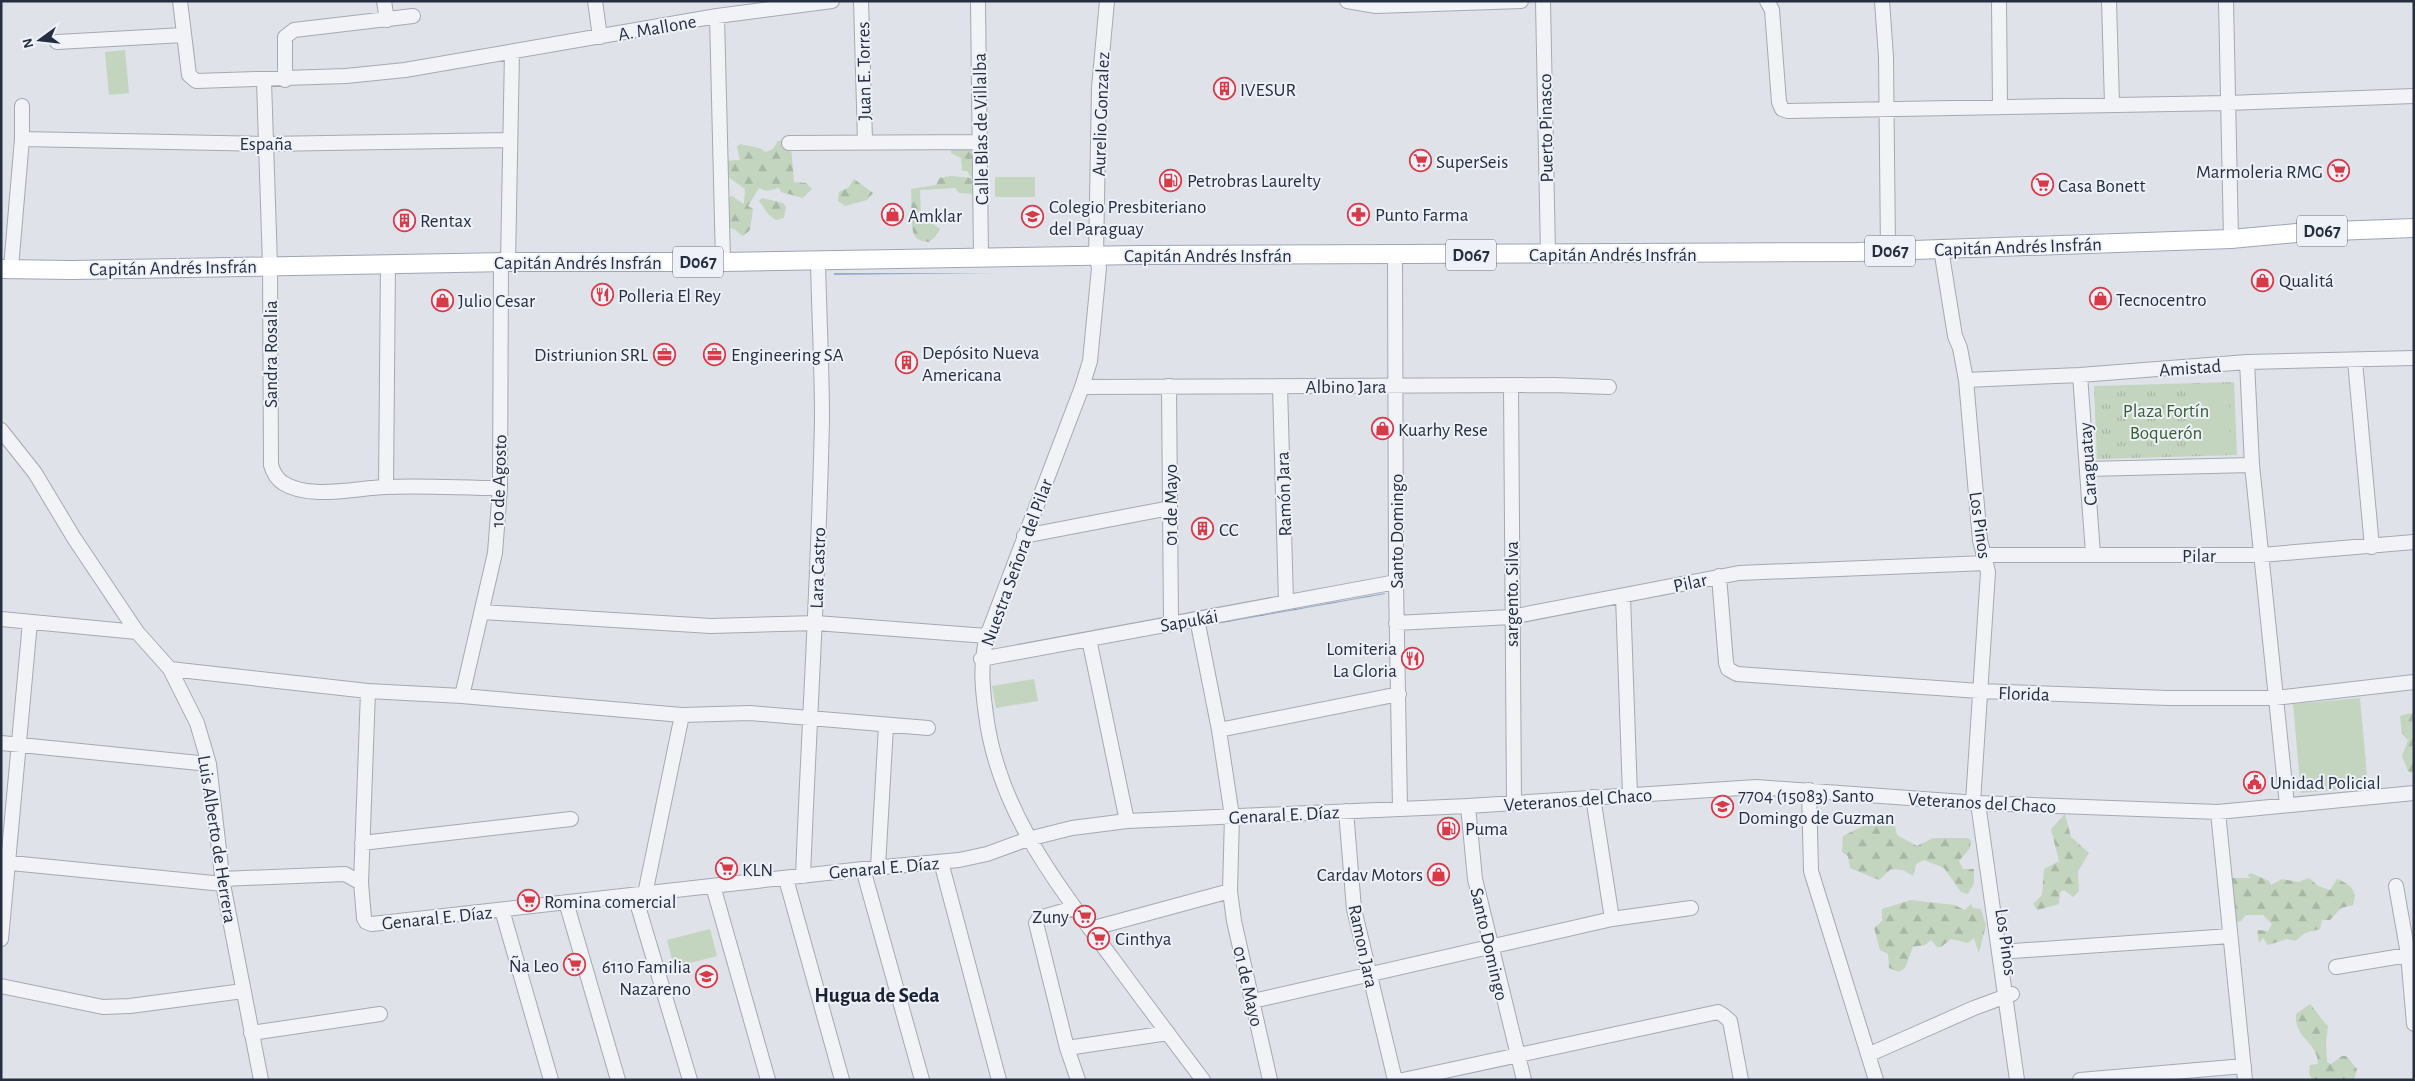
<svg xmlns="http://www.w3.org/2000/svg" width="2415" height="1081" viewBox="0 0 2415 1081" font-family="'Alegreya Sans',sans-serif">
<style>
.grass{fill:url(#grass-tufts)}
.forest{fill:url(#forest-firs)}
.pitch{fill:#c3d4bf}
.water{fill:url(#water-rules)}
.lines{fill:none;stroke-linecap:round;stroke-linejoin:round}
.minor-casing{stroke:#a4a9b3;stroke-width:16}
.major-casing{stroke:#9da5b6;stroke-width:20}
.minor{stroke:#f2f3f7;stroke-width:14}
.major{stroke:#fff;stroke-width:18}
.labels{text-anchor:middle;stroke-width:4;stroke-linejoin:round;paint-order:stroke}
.shield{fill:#eef1f7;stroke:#626978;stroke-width:1}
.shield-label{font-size:18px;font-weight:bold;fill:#262f41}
.street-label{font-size:19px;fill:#262f41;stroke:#eef1f7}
.poi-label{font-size:19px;fill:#262f41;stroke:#eef1f7;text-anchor:start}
.park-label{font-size:19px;fill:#385e33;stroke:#eef1f7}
.quarter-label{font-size:21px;font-weight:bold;fill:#192032;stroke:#eef1f7}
</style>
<defs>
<pattern id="grass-tufts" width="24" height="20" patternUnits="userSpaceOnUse" patternTransform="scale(1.25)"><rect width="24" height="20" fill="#c3d4bf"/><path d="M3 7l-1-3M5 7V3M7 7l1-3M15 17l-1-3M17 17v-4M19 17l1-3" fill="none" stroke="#a7b6a5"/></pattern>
<pattern id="forest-firs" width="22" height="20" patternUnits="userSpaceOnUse" patternTransform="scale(1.25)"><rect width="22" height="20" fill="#c3d4bf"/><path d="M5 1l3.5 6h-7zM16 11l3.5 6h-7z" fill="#a7b6a5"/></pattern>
<pattern id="water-rules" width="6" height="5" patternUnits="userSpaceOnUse" patternTransform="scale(1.25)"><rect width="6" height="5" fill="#97adcc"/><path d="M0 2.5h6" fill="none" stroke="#7b8da7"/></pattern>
</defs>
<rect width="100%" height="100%" fill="#dfe2e9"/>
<!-- grass -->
<path class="grass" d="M2234 382 2237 455 2097 459 2094 386Z"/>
<!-- forest -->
<path class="forest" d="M778 141H785L791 146 794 182 806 183 812 189 803 198 781 192 779 188 767 191 759 188 748 206 753 209 750 230 743 236 734 229 722 227 725 200 732 196 744 204 745 189 724 174V161L740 160 737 147 740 144 759 148 766 152 773 149Z
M952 144 974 147V177L970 176 967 171H962L961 158 951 153Z
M951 176 973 178 977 186 974 194 959 193 955 188 920 190 921 215 940 229 935 237 929 242C923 241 918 241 915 236 910 229 912 199 911 189L936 185 939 178Z
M854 179 873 193 867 200 845 206 838 201 839 192 849 187Z
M762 198 783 203 786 207 784 218 776 220 769 215 759 201Z
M2414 712V771L2411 773 2408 771 2402 756 2408 740 2402 734 2400 716Z
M2065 814 2071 837 2089 853 2078 871 2079 891 2073 897 2064 890 2060 892 2059 904 2038 910 2033 904 2042 895 2044 869 2059 861 2051 829Z
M1873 821 1894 822 1897 835 1917 846 1933 838H1967L1971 840 1970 848 1959 861 1963 869H1974V883L1968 894 1961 892 1944 868 1924 860 1916 864 1913 876 1903 870 1891 869 1879 880 1850 868 1848 856 1842 852 1843 836Z
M2251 873 2269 881 2271 885 2282 879 2298 882 2309 878 2318 886 2330 890 2337 879C2350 884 2358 890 2353 905L2341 908 2330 920H2322L2320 929 2305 933 2295 941 2287 939 2268 945 2263 938 2259 943 2257 930 2268 931 2272 924 2263 915H2246L2241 921 2233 923 2221 878H2252L2247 876Z
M1911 900 1954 905 1965 910 1971 904 1973 908 1981 909 1986 925 1979 953 1974 938 1968 943 1951 939 1941 947H1937L1931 940 1925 945 1913 947 1905 968 1899 972 1889 968 1888 954 1880 950 1874 928 1882 921V909Z
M2310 1004C2317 1011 2320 1019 2328 1026L2326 1042 2327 1062 2331 1064 2342 1056H2346L2357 1069 2354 1080H2313L2309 1074 2310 1065 2318 1064C2318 1041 2294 1039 2296 1014Z"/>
<!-- pitch -->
<path class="pitch" d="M125 50 129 93 109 95 105 52Z
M995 177H1035V197H995Z
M2188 385H2229L2230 453H2188Z
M1034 679 1038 701 996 708 992 686Z
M2360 698 2368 787 2301 793 2293 704Z
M710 929 717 956 674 967 667 940Z"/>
<!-- water -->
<path class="water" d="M834 273H996L834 275Z
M1385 593V594L1205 626V625Z"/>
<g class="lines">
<defs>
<path id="minor" d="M180 1 189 75 196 81 346 76 405 70 717 16 832 1
M384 1 387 20
M595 1 600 37
M861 1 865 141
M978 1 981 257
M1107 1 1099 88 1096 256 1099 268 1090 361 1082 387 987 636C980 665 982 686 986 715 998 810 1056 883 1112 958 1142 999 1172 1039 1203 1080
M1347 1 1376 6 1521 1
M1543 1 1548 255
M1767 1 1772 10 1779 102 1782 109 1788 111 2228 103 2414 96
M1882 1 1886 57 1888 251
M1999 1 2000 106
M2109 1 2112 104
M2226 1 2231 239
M717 16 723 262
M57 42 184 35
M285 80V37L294 30 413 16
M264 81 270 265 271 465C273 472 277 479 283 483 310 500 356 488 385 487 423 485 462 488 500 488
M22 139 266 144 509 140
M789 143 980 142
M1941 249 1955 336 1960 348 1966 380 1980 540 1988 572 1973 802
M1395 255 1396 582 1400 808
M508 262 512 52
M11 268 22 139V106
M2355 361 2372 547
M2247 362 2252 465 2287 805
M2080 375 2093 554
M1966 380 2080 375 2247 362 2414 358
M1511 385 1514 803
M1169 386 1171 623
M1280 386 1286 602
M1082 387 1554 385 1609 387
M1 430 35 473 74 538 137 632 170 669 197 723 209 764 223 884 261 1080
M2087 469 2252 465
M386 487 388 263
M1024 536 1170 508
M1984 555H2261L2414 542
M1719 576 1726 663 1728 669 1737 674 1980 691 2168 698H2275L2414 682
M1623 596 1630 795
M482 612 711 626 816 623 987 636
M1 619 137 632
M1197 619 1219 730 1232 816 1230 891 1234 921 1270 1080
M1396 623 1511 617 1739 573 1986 563
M1089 639 1127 821
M981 659 1396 582
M170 669 368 691 462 696 682 715 750 713 928 728
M368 691 361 883 364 918 366 922 372 924 863 869 959 860 987 854 1028 839 1072 828 1127 821 1468 806 1756 787 1978 803 2218 812 2414 793
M462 696 495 553 500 488 501 262
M1219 730 1399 694
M1 743 209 764
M1809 790 1811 871 1876 1080
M1593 797 1612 919
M1978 803 2017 1080
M1468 806 1475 879 1524 1080
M1346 811 1354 909 1395 1080
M2218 812 2245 1080
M362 843 571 819
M1 862 223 884
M941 862 999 1080
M878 867 886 726
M863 869 922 1080
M803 876C809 723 819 571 822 419 822 366 819 313 818 261
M222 879 345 874 361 883
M786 879 842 1080
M713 886 768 1080
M2396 886 2408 954 2414 1024
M645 894 682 715
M635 896 690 1080
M566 902 618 1080
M1074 908 1039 918 1036 923 1067 1048 1078 1080
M502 910 551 1080
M1090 929 1230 891
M1 939 30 622
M1999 952 2230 936
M2336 967 2414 954
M1 986 103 1007 130 1006 243 991
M1253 1001 1612 919 1691 908
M251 1033 380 1014
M1067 1048 1168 1033
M1870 1054 1974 1008 2012 994
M1403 1080 1718 1012 1723 1015 1730 1021 1741 1080
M2080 1080 2244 1066"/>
<path id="major" d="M1 269 72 270 508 262H723L1140 255 1857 252 2231 239 2307 232 2414 228"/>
</defs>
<!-- minor casing -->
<use href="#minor" class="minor-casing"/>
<!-- major casing -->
<use href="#major" class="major-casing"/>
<!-- minor -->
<use href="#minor" class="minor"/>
<!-- major -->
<use href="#major" class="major"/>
</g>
<!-- icons -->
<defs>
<symbol id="building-ring" viewBox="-11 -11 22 22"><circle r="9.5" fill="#eef1f7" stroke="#d83a48" stroke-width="1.5"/><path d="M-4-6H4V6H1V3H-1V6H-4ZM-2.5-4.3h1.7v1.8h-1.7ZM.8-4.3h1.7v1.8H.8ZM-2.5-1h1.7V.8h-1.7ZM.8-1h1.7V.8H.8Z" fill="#d83a48"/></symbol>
<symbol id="supermarket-ring" viewBox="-11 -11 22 22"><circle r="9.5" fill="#eef1f7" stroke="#d83a48" stroke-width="1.5"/><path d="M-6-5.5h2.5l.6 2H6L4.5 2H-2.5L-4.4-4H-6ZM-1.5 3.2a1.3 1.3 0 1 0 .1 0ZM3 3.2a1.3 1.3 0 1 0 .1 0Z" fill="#d83a48"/></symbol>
<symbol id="fuel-ring" viewBox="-11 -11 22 22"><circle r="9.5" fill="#eef1f7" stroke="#d83a48" stroke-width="1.5"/><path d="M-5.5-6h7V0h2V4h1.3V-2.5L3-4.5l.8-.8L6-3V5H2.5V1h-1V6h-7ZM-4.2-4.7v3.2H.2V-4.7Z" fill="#d83a48"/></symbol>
<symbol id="pharmacy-ring" viewBox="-11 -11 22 22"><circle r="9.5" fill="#eef1f7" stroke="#d83a48" stroke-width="1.5"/><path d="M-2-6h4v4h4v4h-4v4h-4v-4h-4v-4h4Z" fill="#d83a48"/></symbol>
<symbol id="shop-ring" viewBox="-11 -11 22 22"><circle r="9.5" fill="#eef1f7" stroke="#d83a48" stroke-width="1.5"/><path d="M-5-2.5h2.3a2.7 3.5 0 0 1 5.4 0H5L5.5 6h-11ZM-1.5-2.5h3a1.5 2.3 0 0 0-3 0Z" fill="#d83a48"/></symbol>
<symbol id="school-ring" viewBox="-11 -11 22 22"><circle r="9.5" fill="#eef1f7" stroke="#d83a48" stroke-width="1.5"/><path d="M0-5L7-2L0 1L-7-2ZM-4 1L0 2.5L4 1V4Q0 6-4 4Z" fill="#d83a48"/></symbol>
<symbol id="restaurant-ring" viewBox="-11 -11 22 22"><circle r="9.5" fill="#eef1f7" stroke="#d83a48" stroke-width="1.5"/><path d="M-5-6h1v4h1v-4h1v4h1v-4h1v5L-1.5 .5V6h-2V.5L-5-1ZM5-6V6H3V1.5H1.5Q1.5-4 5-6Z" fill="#d83a48"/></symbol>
<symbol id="office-ring" viewBox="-11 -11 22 22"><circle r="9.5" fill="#eef1f7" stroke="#d83a48" stroke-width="1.5"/><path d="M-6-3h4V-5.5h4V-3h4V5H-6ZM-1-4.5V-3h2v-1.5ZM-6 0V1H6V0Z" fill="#d83a48"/></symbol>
<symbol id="civic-ring" viewBox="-11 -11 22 22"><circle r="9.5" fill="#eef1f7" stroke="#d83a48" stroke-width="1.5"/><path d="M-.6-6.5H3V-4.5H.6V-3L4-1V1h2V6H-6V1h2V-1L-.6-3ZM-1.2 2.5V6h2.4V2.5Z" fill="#d83a48"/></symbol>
</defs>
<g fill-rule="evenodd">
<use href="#building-ring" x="1212" y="76" width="25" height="25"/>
<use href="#supermarket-ring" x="1408" y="148" width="25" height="25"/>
<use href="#supermarket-ring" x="2326" y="158" width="25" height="25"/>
<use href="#fuel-ring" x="1158" y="168" width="25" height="25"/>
<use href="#supermarket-ring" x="2030" y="172" width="25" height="25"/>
<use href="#pharmacy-ring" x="1346" y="202" width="25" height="25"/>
<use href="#shop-ring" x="880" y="202" width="25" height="25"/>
<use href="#school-ring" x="1020" y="204" width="25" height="25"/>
<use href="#building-ring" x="392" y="208" width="25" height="25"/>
<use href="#shop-ring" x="2250" y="268" width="25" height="25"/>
<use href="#restaurant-ring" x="590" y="282" width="25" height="25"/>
<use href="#shop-ring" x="2088" y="286" width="25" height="25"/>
<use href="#shop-ring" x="430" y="288" width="25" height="25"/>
<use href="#office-ring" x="652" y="342" width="25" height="25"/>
<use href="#office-ring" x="702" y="342" width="25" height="25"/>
<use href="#building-ring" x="894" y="350" width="25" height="25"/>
<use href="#shop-ring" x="1370" y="416" width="25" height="25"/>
<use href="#building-ring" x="1190" y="516" width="25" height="25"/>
<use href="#restaurant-ring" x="1400" y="646" width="25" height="25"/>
<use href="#civic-ring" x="2242" y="770" width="25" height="25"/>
<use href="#school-ring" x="1710" y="794" width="25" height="25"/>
<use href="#fuel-ring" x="1436" y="816" width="25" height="25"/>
<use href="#supermarket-ring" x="714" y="856" width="25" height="25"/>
<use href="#shop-ring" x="1426" y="862" width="25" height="25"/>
<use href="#supermarket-ring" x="516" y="888" width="25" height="25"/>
<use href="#supermarket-ring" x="1072" y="904" width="25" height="25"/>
<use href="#supermarket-ring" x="1086" y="926" width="25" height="25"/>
<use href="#supermarket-ring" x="562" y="952" width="25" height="25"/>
<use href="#school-ring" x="694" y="964" width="25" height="25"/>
</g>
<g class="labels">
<!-- shield labels -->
<g class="shield">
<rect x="2297" y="215.5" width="50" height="31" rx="4"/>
<rect x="1865" y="235.5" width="50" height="31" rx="4"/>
<rect x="1446" y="239.5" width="50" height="31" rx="4"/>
<rect x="673" y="246.5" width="50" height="31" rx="4"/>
</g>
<g class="shield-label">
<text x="2322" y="237">D067</text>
<text x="1890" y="257">D067</text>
<text x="1471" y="261">D067</text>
<text x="698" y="268">D067</text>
</g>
<!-- street labels -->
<g class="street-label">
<text transform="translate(657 27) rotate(-10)" y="7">A. Mallone</text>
<text transform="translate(863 71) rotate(-91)" y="7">Juan E. Torres</text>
<text transform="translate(1100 114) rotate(-88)" y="7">Aurelio Gonzalez</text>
<text transform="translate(1545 128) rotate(-91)" y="7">Puerto Pinasco</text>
<text transform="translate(980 129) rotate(-91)" y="7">Calle Blas de Villalba</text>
<text x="266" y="150">España</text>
<text transform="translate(2018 246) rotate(-2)" y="7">Capitán Andrés Insfrán</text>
<text x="1613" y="261">Capitán Andrés Insfrán</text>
<text x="1208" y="262">Capitán Andrés Insfrán</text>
<text x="578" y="269">Capitán Andrés Insfrán</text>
<text transform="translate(173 267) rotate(-1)" y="7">Capitán Andrés Insfrán</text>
<text transform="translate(270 354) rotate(-90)" y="7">Sandra Rosalia</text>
<text transform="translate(2190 367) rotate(-4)" y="7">Amistad</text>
<text x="1346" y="393">Albino Jara</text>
<text transform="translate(2087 464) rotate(-94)" y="7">Caraguatay</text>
<text transform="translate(498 481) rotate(-88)" y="7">10 de Agosto</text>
<text transform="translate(1283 494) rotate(-92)" y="7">Ramón Jara</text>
<text transform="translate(1170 505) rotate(-90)" y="7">01 de Mayo</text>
<text transform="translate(1981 525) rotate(82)" y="7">Los Pinos</text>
<text transform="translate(1396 531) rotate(-90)" y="7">Santo Domingo</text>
<text x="2199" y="562">Pilar</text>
<text transform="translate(1016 562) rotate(-70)" y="7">Nuestra Señora del Pilar</text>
<text transform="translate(817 568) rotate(-88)" y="7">Lara Castro</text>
<text transform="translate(1690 582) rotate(-12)" y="7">Pilar</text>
<text transform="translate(1511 594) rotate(-90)" y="7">sargento. Silva</text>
<text transform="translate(1189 620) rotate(-10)" y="7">Sapukái</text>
<text transform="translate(2024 693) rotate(2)" y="7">Florida</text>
<text transform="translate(1578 799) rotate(-4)" y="7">Veteranos del Chaco</text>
<text transform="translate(1982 802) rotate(3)" y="7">Veteranos del Chaco</text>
<text transform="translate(1284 814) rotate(-3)" y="7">Genaral E. Díaz</text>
<text transform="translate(218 839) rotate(81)" y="7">Luis Alberto de Herrera</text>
<text transform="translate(884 867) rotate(-5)" y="7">Genaral E. Díaz</text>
<text transform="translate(437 917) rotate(-6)" y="7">Genaral E. Díaz</text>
<text transform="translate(2007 942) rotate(82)" y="7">Los Pinos</text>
<text transform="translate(1490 944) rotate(77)" y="7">Santo Domingo</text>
<text transform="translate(1364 946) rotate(78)" y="7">Ramon Jara</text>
<text transform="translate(1249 986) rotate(77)" y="7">01 de Mayo</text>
</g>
<!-- poi labels -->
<g class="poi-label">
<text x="1240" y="96">IVESUR</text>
<text x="1436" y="168">SuperSeis</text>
<text x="2323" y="178" text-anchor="end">Marmoleria RMG</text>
<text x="1187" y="187">Petrobras Laurelty</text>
<text x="2058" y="192">Casa Bonett</text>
<text x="1049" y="213">Colegio Presbiteriano<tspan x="1049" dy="22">del Paraguay</tspan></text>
<text x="1375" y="221">Punto Farma</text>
<text x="908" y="222">Amklar</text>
<text x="420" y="227">Rentax</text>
<text x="2279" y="287">Qualitá</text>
<text x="618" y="302">Polleria El Rey</text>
<text x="2116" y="306">Tecnocentro</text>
<text x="458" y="307">Julio Cesar</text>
<text x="922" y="359">Depósito Nueva<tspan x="922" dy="22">Americana</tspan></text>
<text x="648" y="361" text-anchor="end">Distriunion SRL</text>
<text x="731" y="361">Engineering SA</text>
<text x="1398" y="436">Kuarhy Rese</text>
<text x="1219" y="536">CC</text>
<text x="1397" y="655" text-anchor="end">Lomiteria<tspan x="1397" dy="22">La Gloria</tspan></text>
<text x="2270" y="789">Unidad Policial</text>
<text x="1738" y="802">7704 (15083) Santo<tspan x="1738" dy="22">Domingo de Guzman</tspan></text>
<text x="1465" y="835">Puma</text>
<text x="742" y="876">KLN</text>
<text x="1423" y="881" text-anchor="end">Cardav Motors</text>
<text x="544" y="908">Romina comercial</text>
<text x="1069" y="923" text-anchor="end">Zuny</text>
<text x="1115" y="945">Cinthya</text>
<text x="559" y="972" text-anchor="end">Ña Leo</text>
<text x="691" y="973" text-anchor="end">6110 Familia<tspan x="691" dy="22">Nazareno</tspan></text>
</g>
<!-- park labels -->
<g class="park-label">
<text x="2166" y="417">Plaza Fortín<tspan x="2166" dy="22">Boquerón</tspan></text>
</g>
<!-- quarter labels -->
<g class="quarter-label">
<text x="877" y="1002">Hugua de Seda</text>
</g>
</g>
<!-- border -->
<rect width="2415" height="1081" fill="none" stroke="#262f41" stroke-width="5"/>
<!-- north arrow -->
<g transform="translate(40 40) rotate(255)" stroke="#eef1f7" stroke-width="4" paint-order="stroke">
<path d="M0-4L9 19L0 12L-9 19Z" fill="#262f41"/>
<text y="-8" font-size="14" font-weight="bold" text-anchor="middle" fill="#262f41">N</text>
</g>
</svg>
